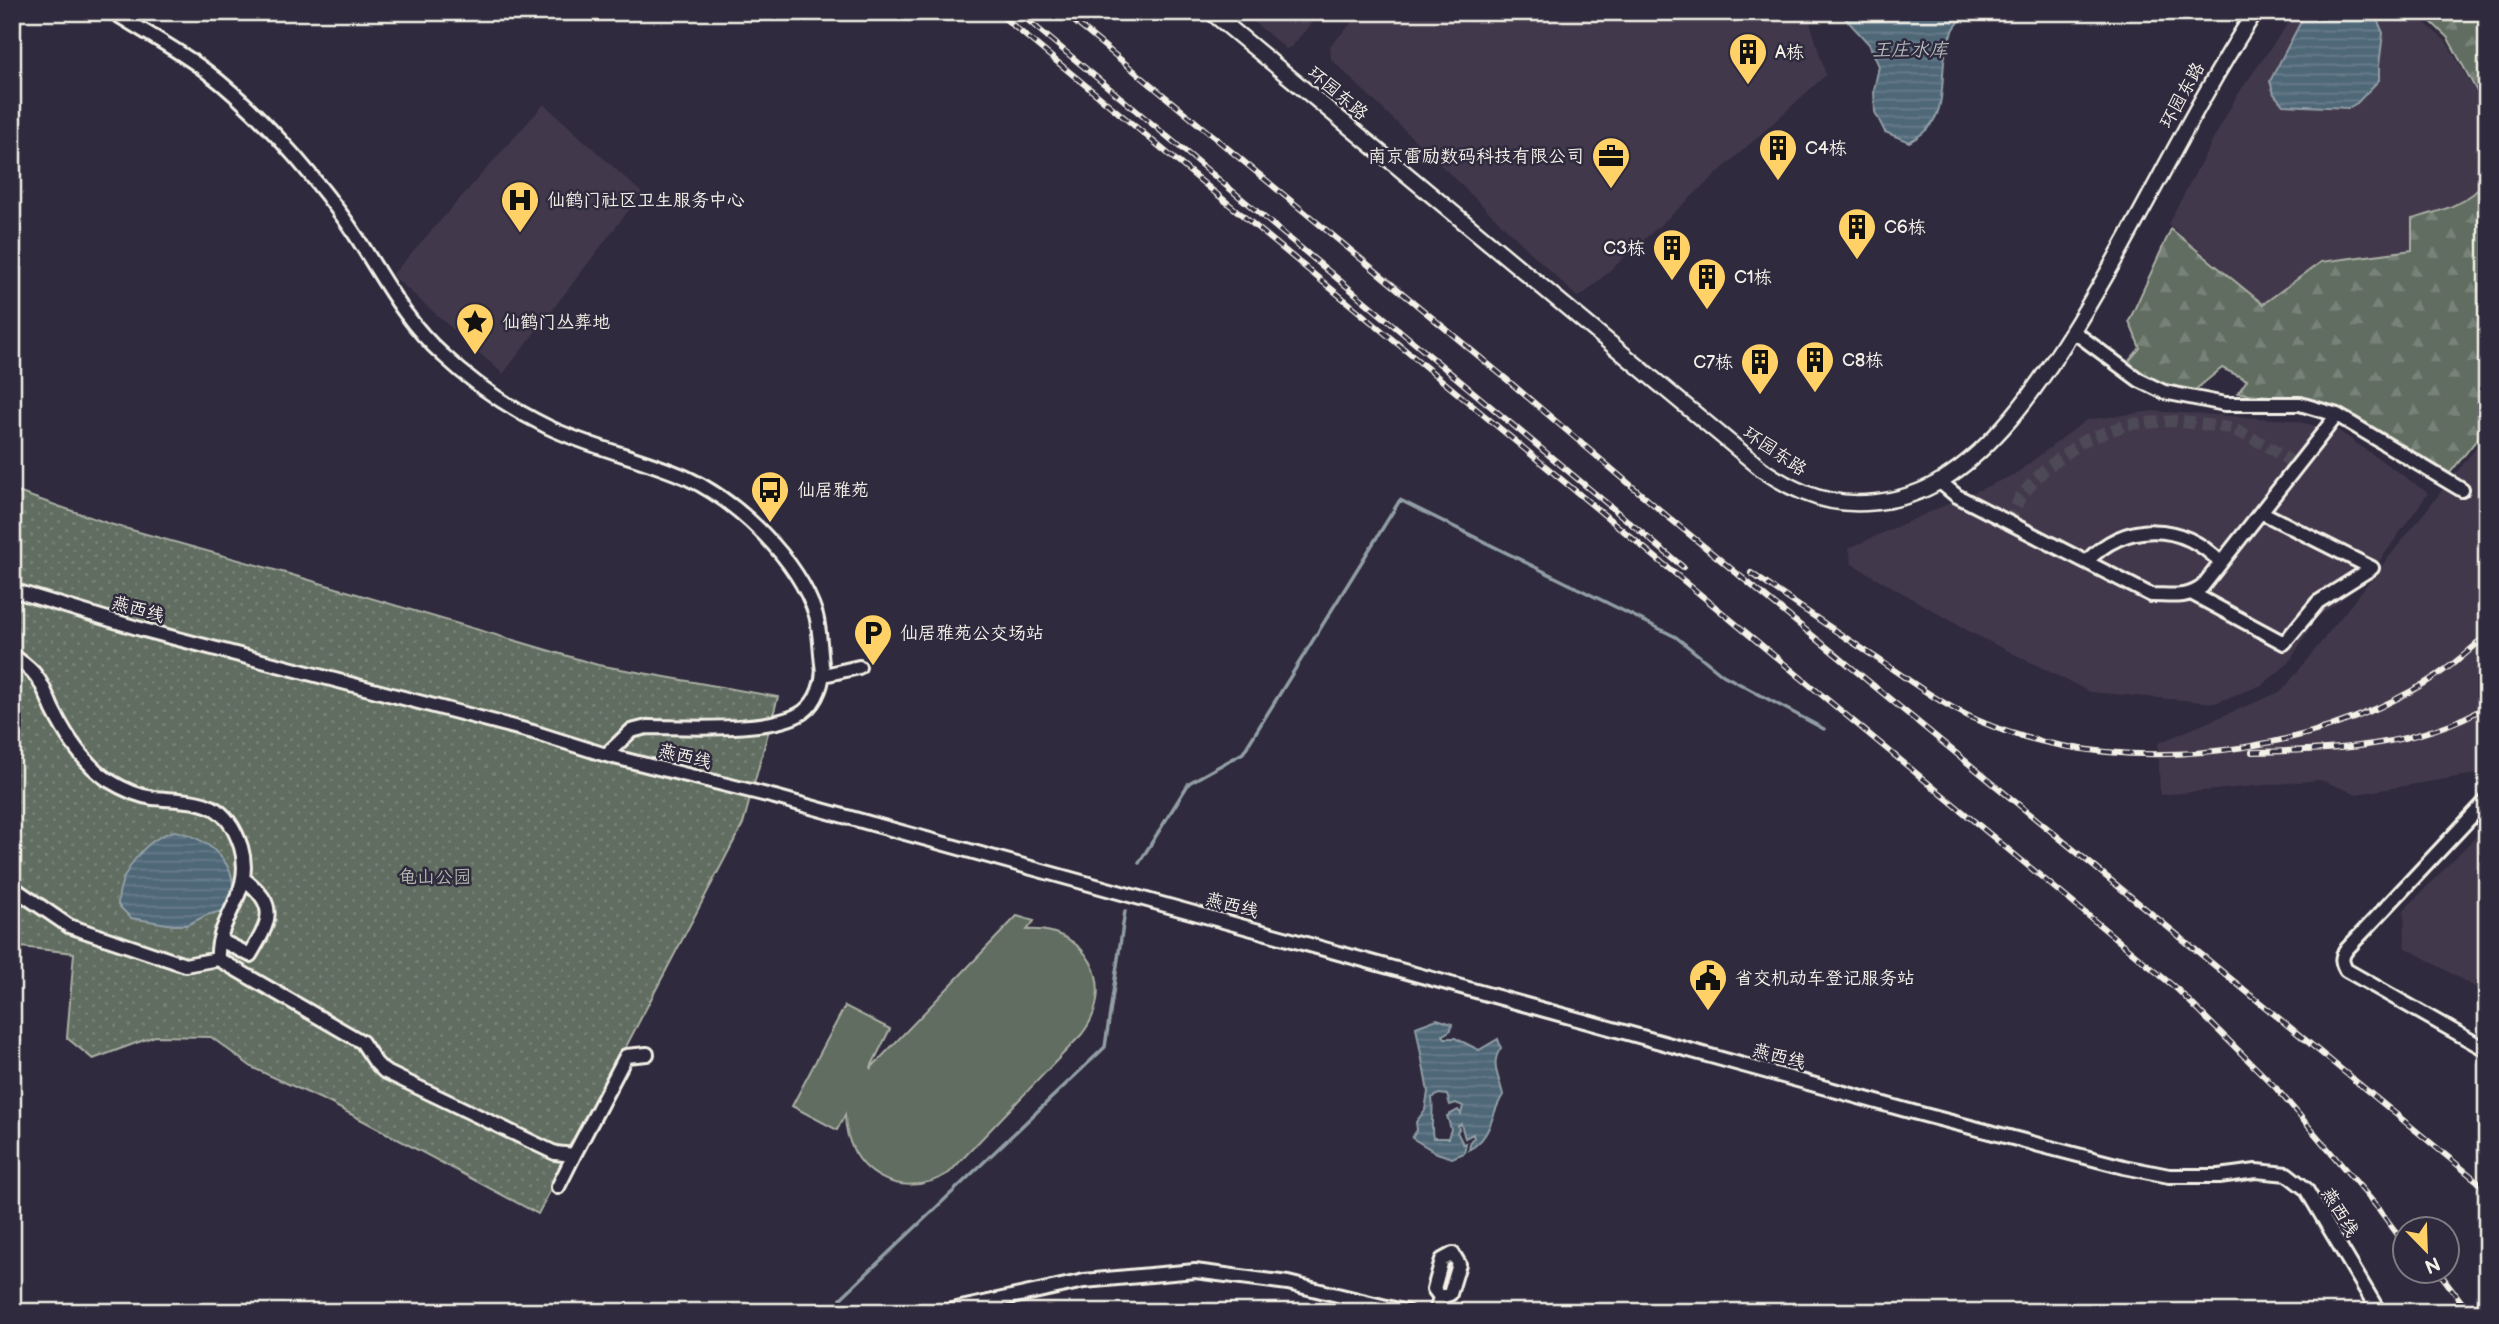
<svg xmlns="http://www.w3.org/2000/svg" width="2499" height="1324" viewBox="0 0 2499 1324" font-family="'Balsamiq Sans','LXGW WenKai TC',sans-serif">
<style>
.built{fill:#42374b}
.green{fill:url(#green-dots);stroke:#aaafa4;stroke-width:2}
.forest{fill:url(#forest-firs);stroke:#aaafa4;stroke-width:2}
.pitch{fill:#616d61;stroke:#aaafa4;stroke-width:2}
.water{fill:url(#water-rules);stroke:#919ea5;stroke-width:2;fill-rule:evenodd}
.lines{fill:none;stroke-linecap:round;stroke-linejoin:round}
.stream{stroke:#919ea5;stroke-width:3.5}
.minor-tunnel{stroke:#4d4857;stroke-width:12;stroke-dasharray:12 6;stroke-linecap:butt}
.minor-casing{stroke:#f4f1e8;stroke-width:18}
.tertiary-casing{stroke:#f4f1e8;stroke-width:19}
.minor{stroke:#2f2a3d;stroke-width:12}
.tertiary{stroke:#2f2a3d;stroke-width:14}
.rail-casing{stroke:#f4f1e8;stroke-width:6}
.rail{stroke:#2f2a3d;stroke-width:3.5;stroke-dasharray:10;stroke-linecap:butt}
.labels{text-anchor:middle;stroke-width:5;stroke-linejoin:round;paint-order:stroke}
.poi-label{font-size:18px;fill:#f4f1e8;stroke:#2f2a3d;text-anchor:start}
.street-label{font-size:18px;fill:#f4f1e8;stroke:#2f2a3d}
.park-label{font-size:18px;fill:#b2b6ab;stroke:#2f2a3d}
.water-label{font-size:19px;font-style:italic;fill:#b2babb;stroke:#2f2a3d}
</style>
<defs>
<pattern id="green-dots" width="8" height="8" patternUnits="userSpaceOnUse" patternTransform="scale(1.75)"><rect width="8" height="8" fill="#616d61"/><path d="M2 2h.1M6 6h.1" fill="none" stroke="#788278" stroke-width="1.8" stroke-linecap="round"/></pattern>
<pattern id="forest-firs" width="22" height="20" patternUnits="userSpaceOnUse" patternTransform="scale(1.75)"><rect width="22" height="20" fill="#616d61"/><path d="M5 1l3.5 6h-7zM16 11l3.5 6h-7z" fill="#788278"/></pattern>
<pattern id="water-rules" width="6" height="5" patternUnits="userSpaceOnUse" patternTransform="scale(1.75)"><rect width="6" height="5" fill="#4f6778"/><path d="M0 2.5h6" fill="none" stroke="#697d8b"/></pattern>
</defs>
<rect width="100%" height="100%" fill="#2f2a3d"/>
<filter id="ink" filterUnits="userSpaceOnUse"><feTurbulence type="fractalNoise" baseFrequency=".0143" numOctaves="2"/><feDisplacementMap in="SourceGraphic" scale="14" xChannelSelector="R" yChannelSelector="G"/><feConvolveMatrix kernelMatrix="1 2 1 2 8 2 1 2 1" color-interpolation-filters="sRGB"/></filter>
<g filter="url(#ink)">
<!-- built -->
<path class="built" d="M1242 12H1321L1291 47 1286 49Z
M1362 12H1807L1826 75 1584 294 1577 297 1331 59 1330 46Z
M2296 12H2412L2446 41 2487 112V178L2480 188 2455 206 2412 218 2411 250 2320 261 2263 303 2168 224 2236 97Z
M544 104 642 193 503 374 392 275Z
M2153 411 2290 420 2339 431 2428 493 2364 583 2315 619 2289 663 2262 685 2215 703 2090 692 1972 633 1852 564 1849 548 2015 474 2086 420Z
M2487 434V772L2357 794 2320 780 2160 795 2158 743 2282 691Z
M2487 825V994L2405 947 2404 910Z"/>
<!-- green -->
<path class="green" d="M12 490 110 524 289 574 598 665 778 697 743 824 538 1214 330 1103 253 1068 211 1037 155 1036 93 1059 67 1038 74 953 12 946Z"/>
<!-- forest -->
<path class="forest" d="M2421 12H2487V110L2448 38Z
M2487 180V427L2450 473 2350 413 2301 399 2238 393 2247 380 2222 368 2195 390 2157 382 2127 363 2140 348 2129 321 2171 229 2263 304 2321 262 2412 250V219C2441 211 2468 204 2487 180Z"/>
<!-- pitch -->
<path class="pitch" d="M1017 916 1034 921 1027 930C1087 926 1119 986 1082 1034L949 1173C900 1203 846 1172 845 1115L837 1130 792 1106 845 1006 890 1029 870 1069Z"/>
<!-- water -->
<path class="water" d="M1845 12H1969C1964 17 1957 23 1954 29 1930 72 1961 115 1909 142L1885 132 1875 112 1874 90 1879 66 1869 44 1844 17Z
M2306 12H2374L2383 33 2379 66V80L2357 103 2348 108 2283 105 2274 94 2270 81Z
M175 831C203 836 239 862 232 895 231 900 227 905 225 910L207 915 187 925H173L131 918 118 905C118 874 145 838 175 831Z
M1437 1019 1452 1024 1451 1030 1443 1035 1445 1038H1455L1479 1050 1498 1039 1501 1048C1489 1064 1500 1078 1503 1095 1490 1115 1493 1136 1469 1150L1471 1140 1474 1138 1473 1134 1465 1138 1461 1124 1458 1126 1459 1129 1457 1132 1463 1144 1466 1143 1464 1153 1452 1158 1437 1153 1412 1138 1417 1130 1416 1122 1425 1110 1428 1092 1416 1027ZM1439 1094 1447 1095 1450 1105 1456 1103 1463 1106 1461 1114 1458 1110 1447 1116 1451 1129 1448 1138H1433C1430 1125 1434 1112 1432 1098Z"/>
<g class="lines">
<!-- stream -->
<path class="stream" d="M1139 863 1189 783 1243 753 1400 500 1676 637 1723 675 1824 729
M841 1298 1105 1047 1125 911"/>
<!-- minor-tunnel -->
<path class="minor-tunnel" d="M2009 523 2020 497 2044 470 2083 441 2128 424 2175 421 2231 428 2264 444 2297 466"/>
<defs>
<path id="minor" d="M113 12C144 32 177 49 206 71 257 110 306 166 343 217 377 264 398 315 443 355 474 384 509 408 548 427 592 448 641 458 685 477 738 501 798 559 816 615 820 630 820 648 822 664 825 680 817 702 803 712 772 733 685 727 647 727L631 731 606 755
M2073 331 2139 380 2164 392 2225 404H2300L2337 415
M1940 482 1957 496 2151 595C2170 595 2186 599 2202 587L2337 415 2462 490
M2086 562C2126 521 2181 521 2221 563
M12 590 144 630 533 732 606 755 775 797 1913 1112 2124 1167 2169 1176H2219L2256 1171 2287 1174 2306 1189 2379 1312
M2193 594 2284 643 2318 602 2372 568 2261 512
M12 655C20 661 31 668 36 676 44 686 48 699 53 710 66 736 83 763 108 780 121 788 138 796 153 798 196 802 225 797 241 847 255 895 215 918 218 959
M824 675 859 667
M2487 800 2347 949C2341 957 2341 961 2346 970L2487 1050
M12 887 69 926 185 965 218 959 362 1042 376 1063 384 1071 555 1153 574 1155 626 1056 647 1054
M220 940 250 955C270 921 279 906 244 879
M558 1187 574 1155
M804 1312H811
M943 1312 1084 1281 1195 1271 1288 1283 1407 1312
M1436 1312 1440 1297 1434 1289 1442 1260 1453 1254 1459 1264 1450 1294 1440 1297"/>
<path id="tertiary" d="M1211 12 1763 470C1776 479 1790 487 1805 493 1848 511 1903 504 1942 480 1994 448 2033 393 2065 343 2134 236 2185 119 2255 12"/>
</defs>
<!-- minor casing -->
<use href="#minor" class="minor-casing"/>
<!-- tertiary casing -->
<use href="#tertiary" class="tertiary-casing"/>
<!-- minor -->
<use href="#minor" class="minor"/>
<!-- tertiary -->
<use href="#tertiary" class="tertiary"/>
<defs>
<path id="rail" d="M997 12 2178 990 2276 1088 2378 1208 2404 1243
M1018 12 1683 567
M1063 12 1505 378 1667 516 2487 1189
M1751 573C1793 602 1835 631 1878 659 1910 681 1941 704 1977 720 2128 787 2369 754 2487 634
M2252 752C2331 750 2417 748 2487 706
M2439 1272 2469 1312"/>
</defs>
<!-- rail casing -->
<use href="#rail" class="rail-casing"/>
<!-- rail -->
<use href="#rail" class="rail"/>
</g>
</g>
<!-- icons -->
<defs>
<symbol id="building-pin" viewBox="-11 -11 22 30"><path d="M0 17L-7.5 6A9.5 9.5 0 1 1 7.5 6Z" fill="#ffd166" stroke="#2f2a3d"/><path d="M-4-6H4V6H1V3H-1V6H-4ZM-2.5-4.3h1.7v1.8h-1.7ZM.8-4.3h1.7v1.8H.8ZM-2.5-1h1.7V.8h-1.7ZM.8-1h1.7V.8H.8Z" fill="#111"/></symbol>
<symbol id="office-pin" viewBox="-11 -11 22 30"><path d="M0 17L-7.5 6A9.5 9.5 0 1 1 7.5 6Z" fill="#ffd166" stroke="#2f2a3d"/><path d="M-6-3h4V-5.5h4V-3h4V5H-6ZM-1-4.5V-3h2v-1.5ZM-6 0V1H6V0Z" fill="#111"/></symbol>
<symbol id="hospital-pin" viewBox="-11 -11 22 30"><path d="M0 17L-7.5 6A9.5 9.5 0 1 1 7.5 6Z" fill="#ffd166" stroke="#2f2a3d"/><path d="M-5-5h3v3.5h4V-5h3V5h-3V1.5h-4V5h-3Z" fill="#111"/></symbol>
<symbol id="sight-pin" viewBox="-11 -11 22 30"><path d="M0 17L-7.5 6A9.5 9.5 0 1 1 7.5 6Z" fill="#ffd166" stroke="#2f2a3d"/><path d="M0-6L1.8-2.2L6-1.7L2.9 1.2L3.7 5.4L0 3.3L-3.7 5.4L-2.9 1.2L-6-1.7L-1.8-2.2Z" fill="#111"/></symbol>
<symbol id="bus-pin" viewBox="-11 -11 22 30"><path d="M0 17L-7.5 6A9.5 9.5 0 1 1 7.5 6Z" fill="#ffd166" stroke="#2f2a3d"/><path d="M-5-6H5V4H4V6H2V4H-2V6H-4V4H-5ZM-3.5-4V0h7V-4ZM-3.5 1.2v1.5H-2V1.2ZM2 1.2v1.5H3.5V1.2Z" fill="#111"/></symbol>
<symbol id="parking-pin" viewBox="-11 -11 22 30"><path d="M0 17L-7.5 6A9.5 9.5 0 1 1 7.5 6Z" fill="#ffd166" stroke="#2f2a3d"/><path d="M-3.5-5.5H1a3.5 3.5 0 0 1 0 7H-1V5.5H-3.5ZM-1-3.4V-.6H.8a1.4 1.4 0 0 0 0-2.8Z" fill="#111"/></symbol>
<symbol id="civic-pin" viewBox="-11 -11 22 30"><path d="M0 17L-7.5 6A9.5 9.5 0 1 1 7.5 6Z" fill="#ffd166" stroke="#2f2a3d"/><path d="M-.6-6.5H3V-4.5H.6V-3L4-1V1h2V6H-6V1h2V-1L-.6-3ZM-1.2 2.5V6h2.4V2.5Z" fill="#111"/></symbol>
</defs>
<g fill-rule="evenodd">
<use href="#building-pin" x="1726" y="30" width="44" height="60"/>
<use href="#building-pin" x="1756" y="126" width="44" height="60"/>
<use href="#office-pin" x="1589" y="134" width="44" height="60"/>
<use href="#hospital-pin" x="498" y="178" width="44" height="60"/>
<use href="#building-pin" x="1835" y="205" width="44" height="60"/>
<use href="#building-pin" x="1650" y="226" width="44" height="60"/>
<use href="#building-pin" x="1685" y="255" width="44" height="60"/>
<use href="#sight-pin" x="453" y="300" width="44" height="60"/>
<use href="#building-pin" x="1793" y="338" width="44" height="60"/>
<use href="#building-pin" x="1738" y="340" width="44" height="60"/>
<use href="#bus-pin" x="748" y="468" width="44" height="60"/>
<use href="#parking-pin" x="851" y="611" width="44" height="60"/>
<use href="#civic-pin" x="1686" y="956" width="44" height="60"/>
</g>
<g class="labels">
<!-- poi labels -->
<g class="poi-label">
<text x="1775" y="58">A栋</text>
<text x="1805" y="154">C4栋</text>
<text x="1584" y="162" text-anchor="end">南京雷励数码科技有限公司</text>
<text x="547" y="206">仙鹤门社区卫生服务中心</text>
<text x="1884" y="233">C6栋</text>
<text x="1645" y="254" text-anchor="end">C3栋</text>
<text x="1734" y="283">C1栋</text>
<text x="502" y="328">仙鹤门丛葬地</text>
<text x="1842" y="366">C8栋</text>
<text x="1733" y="368" text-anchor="end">C7栋</text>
<text x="797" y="496">仙居雅苑</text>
<text x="900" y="639">仙居雅苑公交场站</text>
<text x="1735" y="984">省交机动车登记服务站</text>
</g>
<!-- street labels -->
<g class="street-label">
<text transform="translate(1338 93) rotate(40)" y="6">环园东路</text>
<text transform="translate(2182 95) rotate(-61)" y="6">环园东路</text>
<text transform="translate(1775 451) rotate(34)" y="6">环园东路</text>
<text transform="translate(138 609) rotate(16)" y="6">燕西线</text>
<text transform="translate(685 756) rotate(14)" y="6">燕西线</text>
<text transform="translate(1232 905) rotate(15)" y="6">燕西线</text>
<text transform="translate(1779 1056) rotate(15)" y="6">燕西线</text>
<text transform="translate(2340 1212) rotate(59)" y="6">燕西线</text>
</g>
<!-- park labels -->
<g class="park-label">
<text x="435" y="883">龟山公园</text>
</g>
<!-- water labels -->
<g class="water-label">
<text x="1910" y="56">王庄水库</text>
</g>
</g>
<!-- margin -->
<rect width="2499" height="1324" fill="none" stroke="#2f2a3d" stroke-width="42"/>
<rect x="21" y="21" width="2457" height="1282" fill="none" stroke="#f4f1e8" stroke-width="2.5" filter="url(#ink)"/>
<!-- north arrow -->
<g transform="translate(2426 1250) rotate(157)"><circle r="33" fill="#2f2a3d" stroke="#7e7a81" stroke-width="2"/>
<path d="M0-5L12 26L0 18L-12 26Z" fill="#ffd166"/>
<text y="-10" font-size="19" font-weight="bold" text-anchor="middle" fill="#f4f1e8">N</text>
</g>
</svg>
